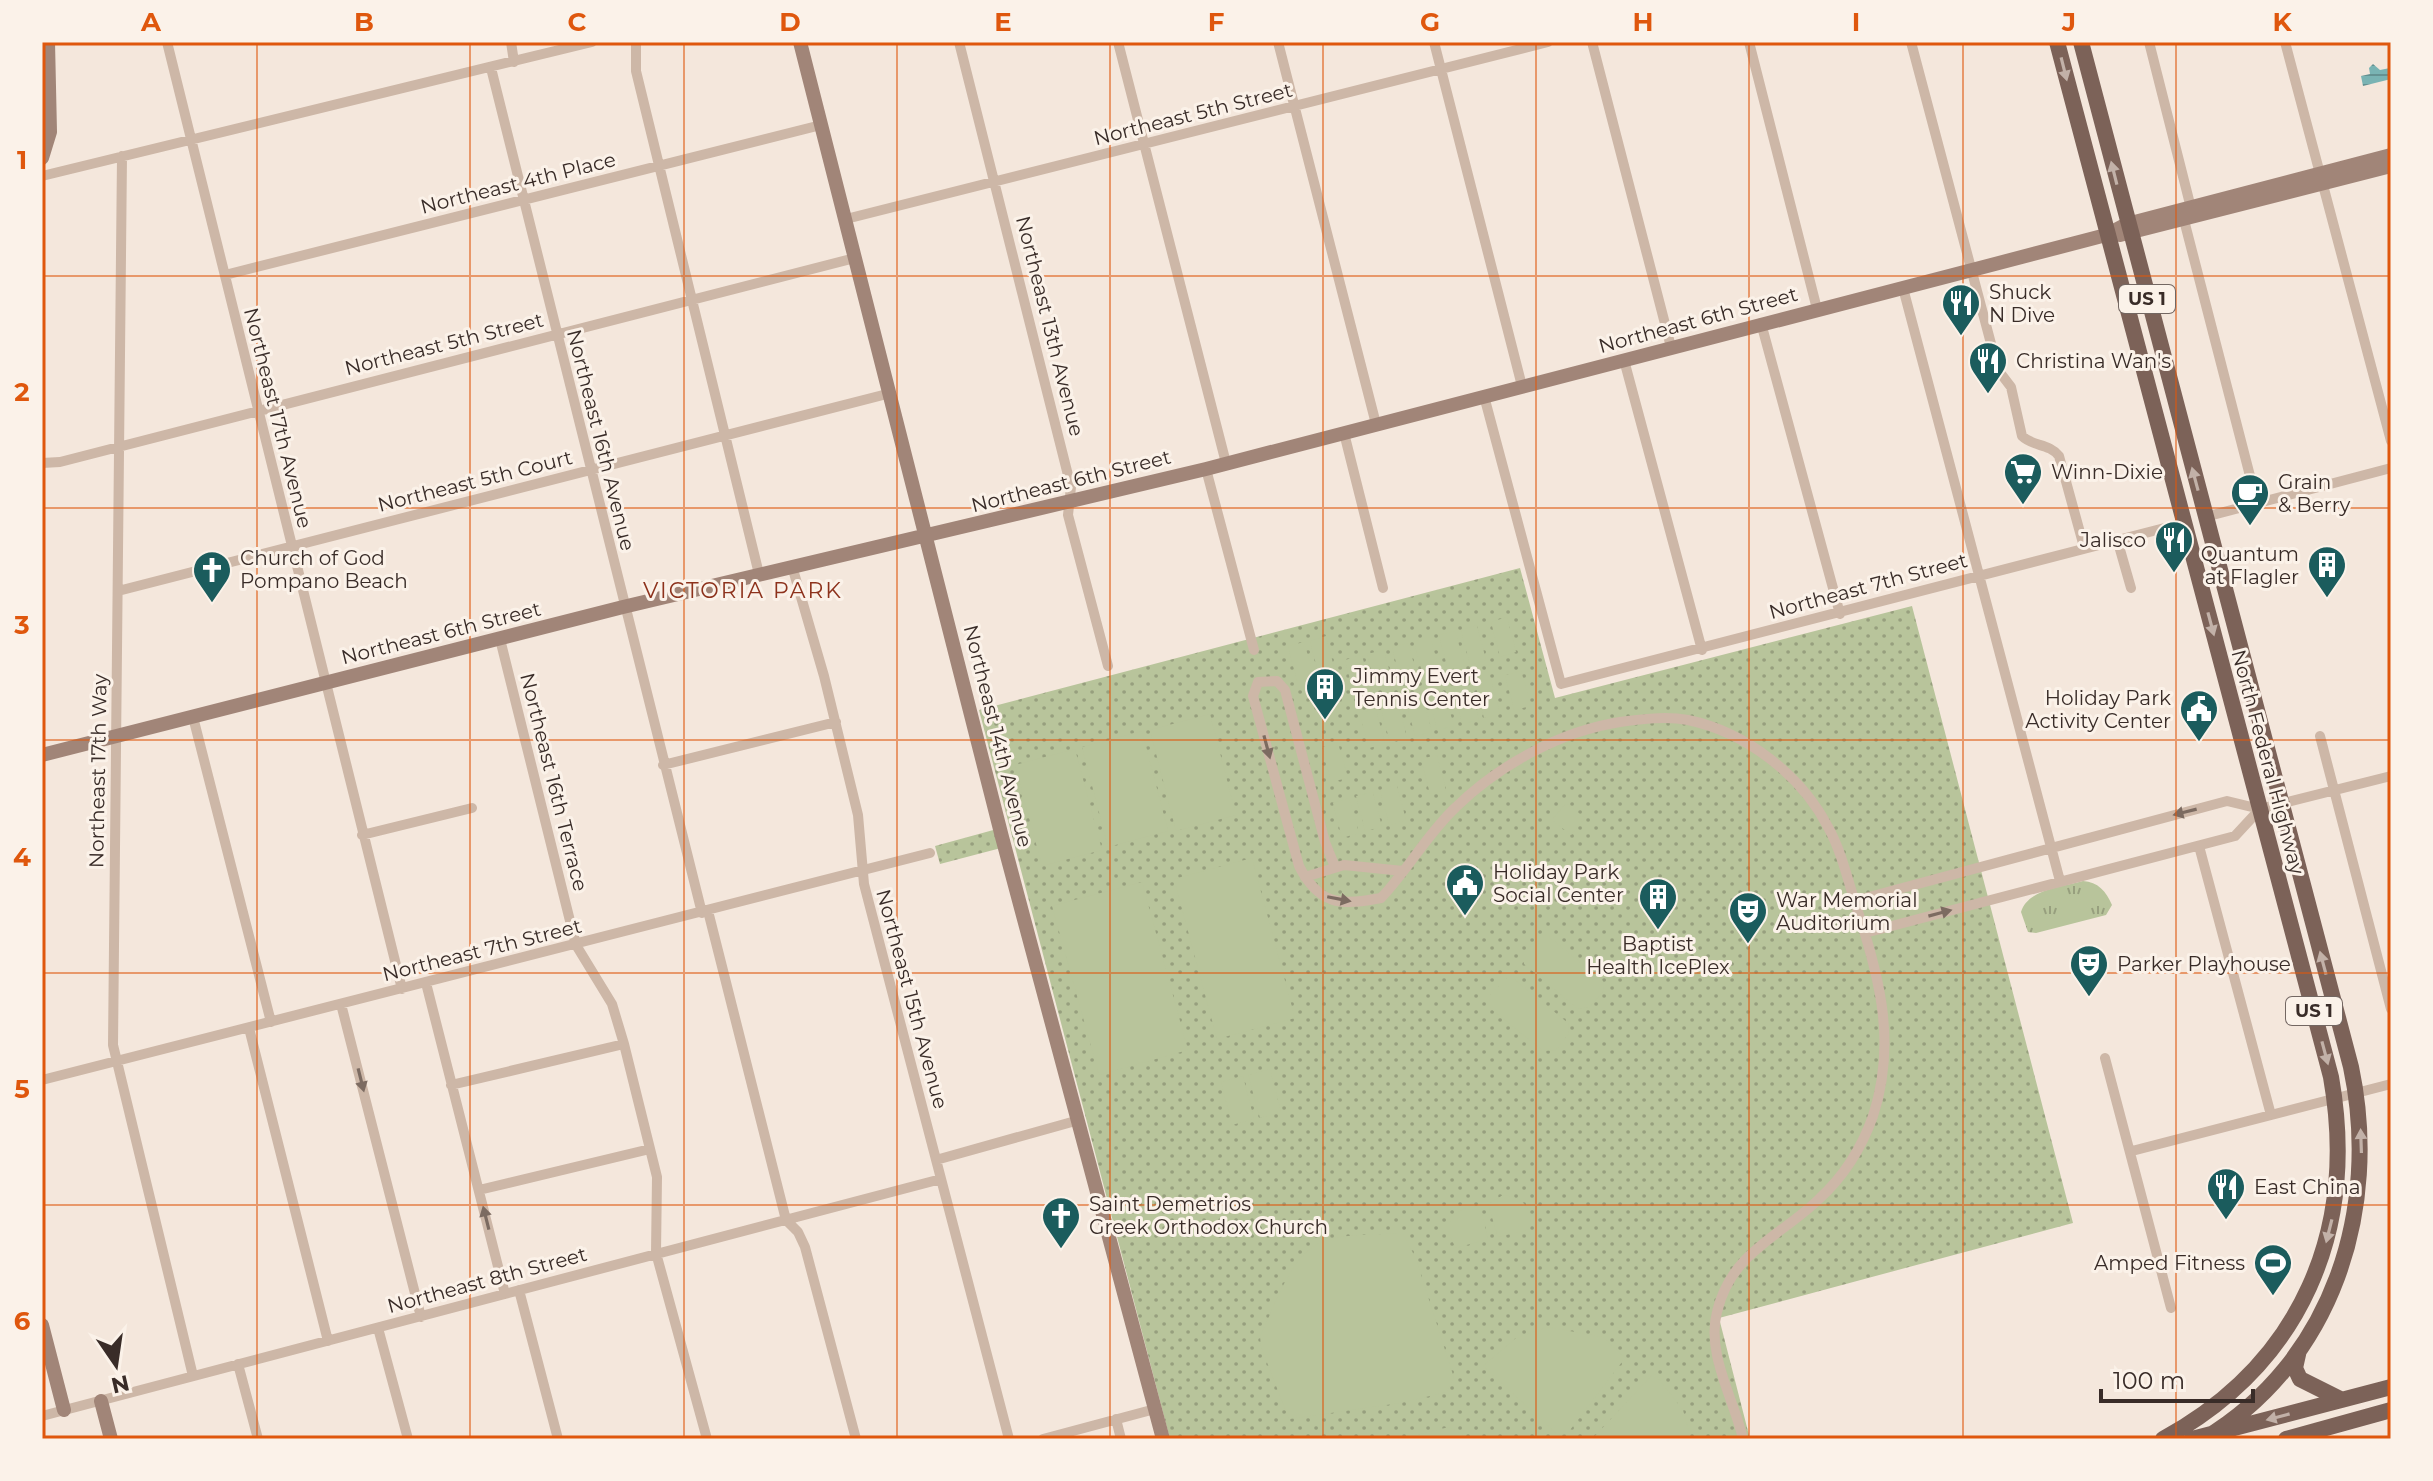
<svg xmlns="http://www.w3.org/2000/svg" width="2433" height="1481" viewBox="0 0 2433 1481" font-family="Montserrat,sans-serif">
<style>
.grass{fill:url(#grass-tufts)}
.park{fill:url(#park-dots)}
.pitch{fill:#b8c49b}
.water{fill:url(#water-rules)}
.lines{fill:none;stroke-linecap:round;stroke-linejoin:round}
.street{stroke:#cdb7a7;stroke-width:10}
.secondary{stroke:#a18578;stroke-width:14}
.primary{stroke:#7c6258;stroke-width:16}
.oneway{fill:#c2b1a8}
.oneway2{fill:#7c6b61}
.grid{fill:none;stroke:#df570d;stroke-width:2;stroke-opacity:0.55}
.labels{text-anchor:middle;stroke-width:6;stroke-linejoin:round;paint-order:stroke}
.shield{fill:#fbf2e9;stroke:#736762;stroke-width:2}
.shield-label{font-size:18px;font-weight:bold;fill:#392c28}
.street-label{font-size:20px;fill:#392c28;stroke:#fbf2e9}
.poi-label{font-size:20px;fill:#392c28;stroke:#fbf2e9;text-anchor:start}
.neighbourhood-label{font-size:22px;letter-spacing:2px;fill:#8d321c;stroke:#fbf2e9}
.neatline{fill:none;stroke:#df570d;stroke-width:3}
.grid-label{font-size:26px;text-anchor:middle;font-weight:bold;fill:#df570d}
</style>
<defs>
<pattern id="grass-tufts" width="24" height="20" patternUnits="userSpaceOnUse" patternTransform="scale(2)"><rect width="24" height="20" fill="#b8c49b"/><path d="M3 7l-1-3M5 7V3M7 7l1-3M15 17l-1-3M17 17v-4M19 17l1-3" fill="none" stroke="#979f7e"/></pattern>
<pattern id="park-dots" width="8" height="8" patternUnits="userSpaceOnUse" patternTransform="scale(2)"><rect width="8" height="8" fill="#b8c49b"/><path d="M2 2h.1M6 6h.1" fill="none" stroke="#979f7e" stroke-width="1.8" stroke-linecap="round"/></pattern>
<pattern id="water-rules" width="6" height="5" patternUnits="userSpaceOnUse" patternTransform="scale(2)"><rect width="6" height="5" fill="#79b3b3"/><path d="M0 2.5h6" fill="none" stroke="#649292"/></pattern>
</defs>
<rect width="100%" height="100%" fill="#f4e7dc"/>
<!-- grass -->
<path class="grass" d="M2083 881C2098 882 2106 891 2112 905L2106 915 2036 933 2028 932 2021 912C2028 889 2062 887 2083 881Z"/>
<!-- park -->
<path class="park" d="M1520 568 1555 698 1912 606 2073 1223 1719 1318 1750 1439H1170L979 710Z
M997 829 1001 848 940 864 935 846Z"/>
<!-- pitch -->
<path class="pitch" d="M1507 617 1516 652 1500 657 1491 622Z
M1477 625 1486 660 1470 665 1461 630Z
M1455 631 1465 666 1448 670 1439 635Z
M1326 636 1335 671 1319 676 1310 641Z
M1430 637 1440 672 1423 676 1414 641Z
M1304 642 1314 677 1297 681 1288 646Z
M1408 643 1418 678 1401 682 1392 647Z
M1384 650 1393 685 1376 689 1367 654Z
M1362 655 1371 690 1354 695 1345 660Z
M1521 671 1531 706 1514 710 1505 675Z
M1491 679 1500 714 1484 718 1475 683Z
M1470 685 1479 720 1462 724 1453 689Z
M1444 691 1454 726 1437 730 1428 695Z
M1423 697 1432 732 1415 736 1406 701Z
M1398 703 1407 738 1390 743 1381 708Z
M1376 709 1385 744 1369 748 1359 713Z
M1210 714 1236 815 1176 831 1150 730Z
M1142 731 1168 831 1108 847 1082 747Z
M1338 743 1348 778 1331 782 1322 747Z
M1075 749 1102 850 1042 866 1015 765Z
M1437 755 1446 790 1430 794 1421 759Z
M1397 785 1406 820 1389 825 1380 790Z
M1373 792 1382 827 1365 831 1356 796Z
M1349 798 1359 833 1342 838 1333 803Z
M1566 803 1585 818 1571 835 1552 820Z
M1252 858 1295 1018 1217 1039 1174 879Z
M1142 882 1188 1050 1099 1075 1052 906Z
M1541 935 1548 936 1603 981 1604 990 1590 1007 1578 1009 1524 964V953Z
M1507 978H1513L1568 1023 1569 1033 1556 1050 1543 1051 1489 1007V996Z
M1270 1069 1281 1112 1260 1118 1248 1075Z
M1243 1076 1254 1119 1232 1125 1221 1082Z
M1503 1195C1523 1197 1534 1209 1530 1229L1498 1237 1488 1204Z
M1471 1205 1481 1208 1488 1239 1456 1248 1448 1233 1451 1216Z
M1403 1233 1416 1259 1454 1378 1447 1392 1400 1403 1289 1419 1261 1347 1260 1336C1276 1305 1291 1250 1327 1240 1351 1233 1379 1235 1403 1233Z
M1547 1327 1603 1337 1625 1358 1567 1434 1558 1435 1483 1366 1516 1338Z
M1654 1373 1683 1410 1691 1439H1592Z
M1449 1427 1462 1434 1463 1439H1399Z"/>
<!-- water -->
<path class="water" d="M2373 64 2380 70 2390 68 2391 79 2363 86 2361 76 2370 74 2369 68Z"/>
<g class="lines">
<!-- street -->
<path class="street" d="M167 42 402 989
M511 42 514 62
M636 42V71L759 574
M959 42 1071 487 1068 515 1108 666
M1118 42 1226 463
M1278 42 1376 424
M1434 42 1522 386
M1592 42 1671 347
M1749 42 1817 309
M1911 42 1998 370 2011 387 2022 436C2033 447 2049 443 2059 456L2084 547
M2149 42 2191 208
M2285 42 2391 441
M491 68 702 913
M122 156 113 1045 193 1376
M42 176 592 42
M846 219 1548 42
M2184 220 2257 503
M225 275 821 125
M1903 288 2060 881
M1761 323 1840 614
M1624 360 1702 650
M1484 396 1561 684 2184 523
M1344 433 1383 588
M42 463 60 462 855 258
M1206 469 1254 650
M2205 517 2391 468
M2117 539 2131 588
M792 566 824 676 858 815 864 884 1009 1439
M118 591 887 394
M500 639 576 945 612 1004 624 1044 657 1177 656 1253 707 1439
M193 717 271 1022
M2320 736 2391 1009
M663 765 836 722
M362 835 472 808
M2199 846 2271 1115
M1335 867 1325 842 1285 690 1277 681 1258 682 1253 696 1299 866C1319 905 1340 906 1381 898 1408 870 1427 834 1456 807 1499 765 1561 731 1620 722 1642 719 1666 716 1688 720 1746 732 1801 775 1828 827 1843 854 1849 886 1859 915 1881 982 1896 1046 1873 1116 1862 1147 1843 1177 1819 1199 1780 1237 1731 1252 1717 1312 1706 1354 1734 1399 1743 1439
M1305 877 1344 865 1403 871
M1854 901 2227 801 2260 809 2391 776
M708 911 786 1220 798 1232 805 1247 856 1439
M1865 933 2235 836 2260 809
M426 983 505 1294
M341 1004 421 1317
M249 1028 328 1341
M2105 1058 2171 1308
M42 1080 930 853
M451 1085 624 1044
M2132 1151 2391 1084
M936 1160 1079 1120
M479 1190 650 1149
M519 1290 558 1439
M378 1328 408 1439
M238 1364 258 1439
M42 1416 941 1179
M1116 1419 1121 1439
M1043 1439 1155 1409"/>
<!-- secondary -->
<path class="secondary" d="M800 42 1002 837 1163 1439
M42 158 50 132 48 42
M2120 235 2391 166
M42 755 623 607 1206 469 1972 270 2106 235 2127 224 2391 155
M42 1325 64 1410
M101 1401 111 1439"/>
<!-- primary -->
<path class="primary" d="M2057 42 2331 1077C2358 1230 2302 1363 2163 1439
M2081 42 2351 1067C2381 1209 2333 1362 2204 1439
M2299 1350 2295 1368 2300 1379 2342 1400
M2192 1439 2391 1387
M2286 1439 2391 1410"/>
</g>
<!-- one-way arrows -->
<defs><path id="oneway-solid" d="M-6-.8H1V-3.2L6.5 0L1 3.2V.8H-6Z" transform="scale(2)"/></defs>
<g class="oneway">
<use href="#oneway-solid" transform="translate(2064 69) rotate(76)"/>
<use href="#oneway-solid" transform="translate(2114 173) rotate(-104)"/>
<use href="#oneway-solid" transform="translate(2195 479) rotate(-105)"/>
<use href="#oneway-solid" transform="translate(2211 624) rotate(75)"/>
<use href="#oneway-solid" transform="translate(2323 963) rotate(-105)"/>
<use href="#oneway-solid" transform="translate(2325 1053) rotate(75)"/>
<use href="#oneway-solid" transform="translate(2361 1141) rotate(-92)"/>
<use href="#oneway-solid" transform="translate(2329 1231) rotate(104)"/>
<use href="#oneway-solid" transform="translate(2278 1417) rotate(165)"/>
</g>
<g class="oneway2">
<use href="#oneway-solid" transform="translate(1267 747) rotate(75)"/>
<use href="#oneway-solid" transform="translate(2185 812) rotate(166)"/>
<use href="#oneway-solid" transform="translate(1339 899) rotate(11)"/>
<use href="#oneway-solid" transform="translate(1940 913) rotate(-15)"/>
<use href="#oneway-solid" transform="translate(361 1080) rotate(76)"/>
<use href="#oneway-solid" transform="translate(486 1218) rotate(-104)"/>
</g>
<!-- grid -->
<path class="grid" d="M257 42V1439M470 42V1439M684 42V1439M897 42V1439M1110 42V1439M1323 42V1439M1536 42V1439M1749 42V1439M1963 42V1439M2176 42V1439M42 276H2391M42 508H2391M42 740H2391M42 973H2391M42 1205H2391"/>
<!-- icons -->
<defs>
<symbol id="restaurant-pin" viewBox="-11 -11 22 30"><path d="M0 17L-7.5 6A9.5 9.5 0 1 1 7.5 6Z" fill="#1b5c5d" stroke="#fbf2e9"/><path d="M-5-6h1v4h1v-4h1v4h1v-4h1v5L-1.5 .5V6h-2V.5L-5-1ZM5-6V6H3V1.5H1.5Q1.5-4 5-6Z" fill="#fff"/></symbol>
<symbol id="supermarket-pin" viewBox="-11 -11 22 30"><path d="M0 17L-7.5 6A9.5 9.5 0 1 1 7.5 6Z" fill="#1b5c5d" stroke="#fbf2e9"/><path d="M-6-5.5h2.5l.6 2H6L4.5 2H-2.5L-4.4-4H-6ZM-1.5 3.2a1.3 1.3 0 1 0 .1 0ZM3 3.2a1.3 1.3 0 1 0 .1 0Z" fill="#fff"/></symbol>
<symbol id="cafe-pin" viewBox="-11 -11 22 30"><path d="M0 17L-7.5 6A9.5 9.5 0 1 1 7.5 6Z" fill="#1b5c5d" stroke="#fbf2e9"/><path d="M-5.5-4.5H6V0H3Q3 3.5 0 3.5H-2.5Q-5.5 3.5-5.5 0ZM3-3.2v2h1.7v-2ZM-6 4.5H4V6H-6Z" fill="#fff"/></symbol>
<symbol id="building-pin" viewBox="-11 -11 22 30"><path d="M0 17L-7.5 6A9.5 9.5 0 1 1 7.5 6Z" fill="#1b5c5d" stroke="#fbf2e9"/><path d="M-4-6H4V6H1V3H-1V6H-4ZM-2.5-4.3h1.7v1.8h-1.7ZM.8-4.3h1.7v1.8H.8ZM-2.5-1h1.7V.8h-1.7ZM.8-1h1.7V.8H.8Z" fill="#fff"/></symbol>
<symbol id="church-pin" viewBox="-11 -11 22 30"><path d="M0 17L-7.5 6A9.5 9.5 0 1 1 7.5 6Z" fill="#1b5c5d" stroke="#fbf2e9"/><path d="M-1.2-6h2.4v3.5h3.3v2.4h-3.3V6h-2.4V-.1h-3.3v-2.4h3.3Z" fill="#fff"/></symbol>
<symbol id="civic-pin" viewBox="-11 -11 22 30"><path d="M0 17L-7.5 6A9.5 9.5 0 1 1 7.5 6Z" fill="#1b5c5d" stroke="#fbf2e9"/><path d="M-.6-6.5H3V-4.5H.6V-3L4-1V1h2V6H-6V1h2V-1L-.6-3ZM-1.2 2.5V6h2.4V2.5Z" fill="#fff"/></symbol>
<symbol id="theatre-pin" viewBox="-11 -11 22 30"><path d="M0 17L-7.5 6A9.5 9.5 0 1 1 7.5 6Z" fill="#1b5c5d" stroke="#fbf2e9"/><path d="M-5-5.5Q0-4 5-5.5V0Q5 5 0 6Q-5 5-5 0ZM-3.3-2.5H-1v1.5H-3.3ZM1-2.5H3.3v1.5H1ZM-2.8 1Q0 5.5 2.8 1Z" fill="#fff"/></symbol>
<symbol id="stadium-pin" viewBox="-11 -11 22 30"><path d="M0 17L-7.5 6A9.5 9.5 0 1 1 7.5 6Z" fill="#1b5c5d" stroke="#fbf2e9"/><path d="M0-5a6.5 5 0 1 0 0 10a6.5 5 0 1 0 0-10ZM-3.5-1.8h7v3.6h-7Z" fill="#fff"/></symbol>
</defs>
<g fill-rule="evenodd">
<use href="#restaurant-pin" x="1939" y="281" width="44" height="60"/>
<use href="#restaurant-pin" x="1966" y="339" width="44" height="60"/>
<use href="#supermarket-pin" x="2001" y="450" width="44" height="60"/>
<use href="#cafe-pin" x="2228" y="471" width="44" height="60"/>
<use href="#restaurant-pin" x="2152" y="518" width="44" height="60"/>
<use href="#building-pin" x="2305" y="543" width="44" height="60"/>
<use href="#church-pin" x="190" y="548" width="44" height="60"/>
<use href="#building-pin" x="1303" y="665" width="44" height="60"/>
<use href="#civic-pin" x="2177" y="687" width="44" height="60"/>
<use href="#civic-pin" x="1443" y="861" width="44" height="60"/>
<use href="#building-pin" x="1636" y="875" width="44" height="60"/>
<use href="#theatre-pin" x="1726" y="889" width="44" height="60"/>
<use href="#theatre-pin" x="2067" y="942" width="44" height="60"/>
<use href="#restaurant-pin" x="2204" y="1165" width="44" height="60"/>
<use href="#church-pin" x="1039" y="1194" width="44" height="60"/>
<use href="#stadium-pin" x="2251" y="1241" width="44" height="60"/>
</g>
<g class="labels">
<!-- shield labels -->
<g class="shield">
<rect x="2119" y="285" width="56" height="28" rx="6"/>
<rect x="2286" y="997" width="56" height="28" rx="6"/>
</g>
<g class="shield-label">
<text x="2147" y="305">US 1</text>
<text x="2314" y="1017">US 1</text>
</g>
<!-- street labels -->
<g class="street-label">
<text transform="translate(1193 114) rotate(-14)" y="7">Northeast 5th Street</text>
<text transform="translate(518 183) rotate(-14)" y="7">Northeast 4th Place</text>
<text transform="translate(1698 320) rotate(-15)" y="7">Northeast 6th Street</text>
<text transform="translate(1050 326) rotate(76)" y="7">Northeast 13th Avenue</text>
<text transform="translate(444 344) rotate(-14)" y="7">Northeast 5th Street</text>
<text transform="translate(278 418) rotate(76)" y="7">Northeast 17th Avenue</text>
<text transform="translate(601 440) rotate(76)" y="7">Northeast 16th Avenue</text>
<text transform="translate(475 481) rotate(-14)" y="7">Northeast 5th Court</text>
<text transform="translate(1071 481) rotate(-14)" y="7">Northeast 6th Street</text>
<text transform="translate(1868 586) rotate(-15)" y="7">Northeast 7th Street</text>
<text transform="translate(441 633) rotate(-14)" y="7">Northeast 6th Street</text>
<text transform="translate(998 736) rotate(76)" y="7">Northeast 14th Avenue</text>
<text transform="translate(2268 762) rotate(75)" y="7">North Federal Highway</text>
<text transform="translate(98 771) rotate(-89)" y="7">Northeast 17th Way</text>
<text transform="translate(554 782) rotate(76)" y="7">Northeast 16th Terrace</text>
<text transform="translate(482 950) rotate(-14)" y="7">Northeast 7th Street</text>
<text transform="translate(912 999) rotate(75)" y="7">Northeast 15th Avenue</text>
<text transform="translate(487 1280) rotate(-15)" y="7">Northeast 8th Street</text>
</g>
<!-- poi labels -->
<g class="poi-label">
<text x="1989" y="299">Shuck<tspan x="1989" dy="23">N Dive</tspan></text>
<text x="2016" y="368">Christina Wan's</text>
<text x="2051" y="479">Winn-Dixie</text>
<text x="2278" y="489">Grain<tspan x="2278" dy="23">&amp; Berry</tspan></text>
<text x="2146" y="547" text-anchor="end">Jalisco</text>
<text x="2299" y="561" text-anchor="end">Quantum<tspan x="2299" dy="23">at Flagler</tspan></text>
<text x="240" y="565">Church of God<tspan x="240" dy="23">Pompano Beach</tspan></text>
<text x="1353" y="683">Jimmy Evert<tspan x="1353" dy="23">Tennis Center</tspan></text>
<text x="2171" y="705" text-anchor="end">Holiday Park<tspan x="2171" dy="23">Activity Center</tspan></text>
<text x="1493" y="879">Holiday Park<tspan x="1493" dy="23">Social Center</tspan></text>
<text x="1776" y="907">War Memorial<tspan x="1776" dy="23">Auditorium</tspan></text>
<text x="1658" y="951" text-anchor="middle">Baptist<tspan x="1658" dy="23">Health IcePlex</tspan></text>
<text x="2117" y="971">Parker Playhouse</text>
<text x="2254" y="1194">East China</text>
<text x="1089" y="1211">Saint Demetrios<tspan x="1089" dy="23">Greek Orthodox Church</tspan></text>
<text x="2245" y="1270" text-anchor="end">Amped Fitness</text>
</g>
<!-- neighbourhood labels -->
<g class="neighbourhood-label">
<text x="743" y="598">VICTORIA PARK</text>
</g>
</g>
<!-- border -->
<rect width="2433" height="1481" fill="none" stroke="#fbf2e9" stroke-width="88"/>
<!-- north arrow -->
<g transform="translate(116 1365) rotate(167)" stroke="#fbf2e9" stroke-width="6" paint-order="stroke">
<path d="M0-6L14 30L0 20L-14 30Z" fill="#392c28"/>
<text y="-12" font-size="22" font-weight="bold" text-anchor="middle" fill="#392c28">N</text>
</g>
<!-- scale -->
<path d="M2101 1389v12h152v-12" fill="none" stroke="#392c28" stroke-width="4"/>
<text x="2113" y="1389" font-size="24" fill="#392c28" stroke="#fbf2e9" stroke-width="6" paint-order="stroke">100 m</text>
<rect x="44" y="44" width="2345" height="1393" class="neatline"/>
<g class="grid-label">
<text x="151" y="31">A</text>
<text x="364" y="31">B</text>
<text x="577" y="31">C</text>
<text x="790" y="31">D</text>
<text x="1003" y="31">E</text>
<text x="1216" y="31">F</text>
<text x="1430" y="31">G</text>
<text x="1643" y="31">H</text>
<text x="1856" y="31">I</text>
<text x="2069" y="31">J</text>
<text x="2282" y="31">K</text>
<text x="22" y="169">1</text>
<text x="22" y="401">2</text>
<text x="22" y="634">3</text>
<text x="22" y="866">4</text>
<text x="22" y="1098">5</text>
<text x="22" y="1330">6</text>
</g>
</svg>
